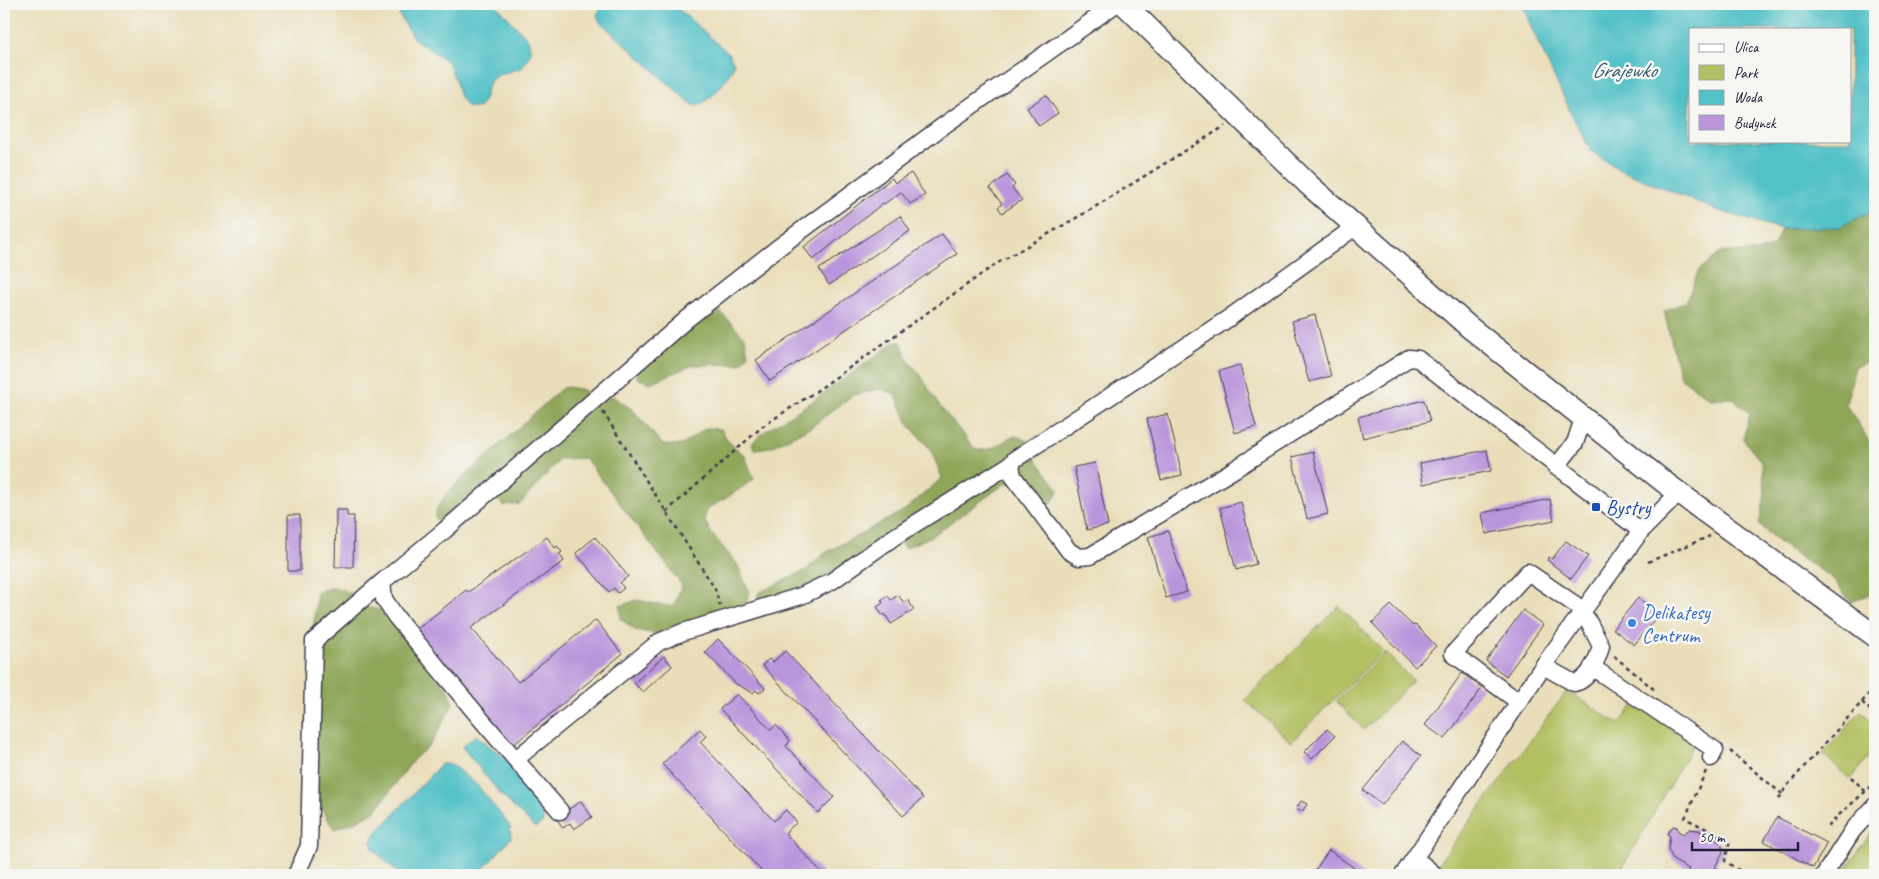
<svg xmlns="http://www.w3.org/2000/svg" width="1879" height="879" viewBox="0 0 1879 879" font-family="Caveat,sans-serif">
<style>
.green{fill:#b3c062;stroke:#6a714e}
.forest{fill:#8ea658;stroke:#58644a}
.water{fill:#53c1c8;stroke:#3a7282;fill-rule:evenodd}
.building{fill:#bb95dc}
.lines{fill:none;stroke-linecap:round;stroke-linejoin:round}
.minor-casing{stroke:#403e4e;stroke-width:19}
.major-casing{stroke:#403e4e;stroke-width:24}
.path{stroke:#403e4e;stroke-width:2.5;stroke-dasharray:4 4;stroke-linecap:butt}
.minor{stroke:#fff;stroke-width:16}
.major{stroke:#fff;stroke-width:21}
.transit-dot{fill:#1a4fb4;stroke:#f6f6f2;stroke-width:2}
.shop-dot{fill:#3f7fe0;stroke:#f6f6f2;stroke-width:2}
.labels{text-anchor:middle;stroke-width:5;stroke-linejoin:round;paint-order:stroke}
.transit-label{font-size:20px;fill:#164399;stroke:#f6f6f2;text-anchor:start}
.shop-label{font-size:20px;fill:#366cbe;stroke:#f6f6f2;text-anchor:start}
.water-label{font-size:21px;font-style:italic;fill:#335a6c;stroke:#f6f6f2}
</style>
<rect width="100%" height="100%" fill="#f6f6f2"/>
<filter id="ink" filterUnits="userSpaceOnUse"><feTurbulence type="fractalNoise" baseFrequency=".02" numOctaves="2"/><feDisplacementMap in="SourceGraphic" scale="10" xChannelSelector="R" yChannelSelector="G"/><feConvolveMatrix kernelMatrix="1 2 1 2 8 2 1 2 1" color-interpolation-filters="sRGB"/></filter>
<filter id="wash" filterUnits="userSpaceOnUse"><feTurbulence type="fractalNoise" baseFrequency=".0096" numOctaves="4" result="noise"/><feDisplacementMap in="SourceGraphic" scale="20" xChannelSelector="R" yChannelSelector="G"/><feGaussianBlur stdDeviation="1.12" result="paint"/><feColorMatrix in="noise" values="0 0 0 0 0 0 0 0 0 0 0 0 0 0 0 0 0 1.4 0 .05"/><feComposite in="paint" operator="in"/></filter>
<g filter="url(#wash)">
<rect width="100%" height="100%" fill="#eadeba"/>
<!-- green -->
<path class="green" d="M1339 606 1383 651 1291 742 1245 700Z
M1385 652 1413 681 1364 730 1336 701Z
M1567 691 1619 724 1635 704 1694 743 1618 875H1451L1438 864Z
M1861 711 1875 724V750L1850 779 1823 754Z
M1875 827V875H1842Z"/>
<!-- forest -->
<path class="forest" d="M1875 209V359L1855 367 1846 404 1875 451V592L1851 602 1831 577 1782 545 1759 525 1765 494 1762 463 1743 439 1750 414 1733 398 1710 399 1680 377 1664 311 1686 302 1699 270 1722 252H1757L1774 246 1781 229 1840 227Z
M715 306 745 338 748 355 741 364 693 365 650 383 637 378V368Z
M895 342H901L909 362 920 374 938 404 976 450C981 450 988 450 992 448 1013 439 1008 429 1032 444L1035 458 1059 490 1050 505 1038 504 1024 484 1006 483 932 536 905 548 892 533 835 571 801 589 758 603V593L806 570 825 553 905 510 942 478 931 450 908 424 895 394 880 389 853 395 811 427 771 447 754 449 752 443 765 431 813 401Z
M568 387 584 390 598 405 606 398 612 396 633 410 663 445H682L706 428 721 429 728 441 745 456 754 479 728 497 708 508 704 520 712 534 737 564 749 592 745 607 658 634 635 630 621 619 620 606 636 600 673 607 682 585 585 458 560 459 520 504 504 506 482 487 451 518 440 523 435 517 437 508 449 491 562 388Z
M335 587 352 594 369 608 383 610 449 690 453 704 431 744 414 759 376 810 357 821 334 829 315 798 313 632 317 591Z"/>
<!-- water -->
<path class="water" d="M398 4H495L528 39 531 52 522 68C511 72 492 73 488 86 485 94 485 100 479 108L467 107 460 97 455 80 447 61 414 39 400 16Z
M603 4H673L729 54 734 64C729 79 713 99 697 106L690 103 600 22 597 15Z
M1523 4H1875V209L1840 227 1781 229 1716 210 1620 170 1591 151 1571 113 1532 29ZM1690 29H1850V141H1690Z
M476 735 505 758 545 810 543 822 535 828 502 796 462 747Z
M441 764H451L478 786 510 826 511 838 478 875H400L373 849 372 842 375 834Z"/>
<g id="blocks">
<!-- building -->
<path class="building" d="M1046 95 1058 113 1039 126 1027 108Z
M911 173 925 195 910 204 901 192 884 204 883 203 813 260 804 247 892 178 895 183Z
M1007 175 1015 185 1012 188 1022 200 1002 213 998 207 1002 204 990 188Z
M900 216 910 231 829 285 819 269Z
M942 234 957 254 770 381 756 360Z
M1315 315 1331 376 1309 382 1292 321Z
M1240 365 1256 427 1235 433 1219 371Z
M1424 400 1430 421 1363 438 1358 417Z
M1168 414 1182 475 1161 480 1147 419Z
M1487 450 1491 471 1423 484 1420 463Z
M1313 452 1328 514 1307 519 1292 457Z
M1095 463 1108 525 1087 530 1074 467Z
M1550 499 1554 520 1486 534 1482 513Z
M1241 502 1256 564 1236 570 1220 508Z
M336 510H347V516H354L353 567H335Z
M288 515H300V571H288Z
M1168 531 1187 592 1166 598 1148 537Z
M547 537 555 548 557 546 562 552 559 554 564 561 471 628 518 682 596 620 622 654 512 746 416 630 466 590 468 592Z
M595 537 628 576 620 583 624 588 618 593 614 588 609 592 576 553Z
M1566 541 1588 556 1571 579 1547 560 1549 557 1552 559Z
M898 595 904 603 908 600 914 610 891 624 885 614 883 616 877 607 883 603 881 600 888 596 891 600Z
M1638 598 1659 614 1634 645 1613 629Z
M1391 605 1413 626 1414 625 1417 626 1436 646 1415 667 1372 623Z
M1523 610 1543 625 1506 676 1486 661Z
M718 639 765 688 759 693 756 690 753 693 736 684 705 652Z
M785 651 923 798 903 816 762 665 769 659 773 662Z
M664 656 672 666 643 692 634 683Z
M1462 673 1482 688 1445 739 1425 725Z
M737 694 771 730 776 725 790 741 786 746 834 797 818 813 720 709Z
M700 729 706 736 700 742 774 821 786 810 797 822 785 833 824 875H765L662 764Z
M1327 729 1335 736 1312 759 1304 752Z
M1402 741 1421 756 1382 805 1363 790Z
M581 801 592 817 574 829 570 823 563 828 556 818Z
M1301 801 1307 804 1302 812 1296 809Z
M1777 817 1827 843 1813 868 1764 841Z
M1673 826 1677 827 1678 831 1683 834 1690 829 1698 830 1718 841 1722 846 1723 852 1715 867 1729 875H1692L1687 873 1689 869 1674 861 1668 849 1670 836 1667 834Z
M1329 850 1364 875H1319L1314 872Z"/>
</g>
</g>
<g filter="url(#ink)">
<use href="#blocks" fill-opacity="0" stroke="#403e4e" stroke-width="1"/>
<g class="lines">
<defs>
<path id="minor" d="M1355 227 1229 318 1015 459 1011 464 1013 476 1069 551 1079 557 1090 556 1235 469 1409 358 1418 359 1641 531
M1556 467 1575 443 1583 419
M382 582 384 599 396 617 479 717 560 811
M1543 666 1574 683C1589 681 1598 658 1601 646L1587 619 1580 615
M1592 667 1715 750 1711 758
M1519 702 1453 654 1528 572 1583 610
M516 759 659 642 683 632 801 596 832 581 894 537 1011 464
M1415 858 1435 875
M296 875 309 846 314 641 382 582 445 530 687 319 775 250 943 126 1116 4
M1403 875 1543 666 1641 531 1679 493
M1824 875 1853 830 1875 806"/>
<path id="major" d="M1124 4 1309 185 1469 327 1664 482 1875 636"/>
</defs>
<!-- minor casing -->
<use href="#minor" class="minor-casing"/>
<!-- major casing -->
<use href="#major" class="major-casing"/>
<!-- path -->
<path class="path" d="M603 412 715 589 720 606
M666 512 763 426 815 392 996 264 1090 210 1225 126
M1648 562 1710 536
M1614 656 1656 691
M1862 702 1875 686
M1730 751 1782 794
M1706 771 1685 818 1730 841 1725 861 1746 875
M1851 777 1866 792
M1779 799 1786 787 1862 702 1875 715
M1828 827 1840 814 1875 783"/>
<!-- minor -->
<use href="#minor" class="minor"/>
<!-- major -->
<use href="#major" class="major"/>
</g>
</g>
<!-- markers -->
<rect class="transit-dot" x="1591" y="502" width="10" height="10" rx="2.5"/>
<circle class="shop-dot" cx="1632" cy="623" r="5"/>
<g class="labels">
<!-- transit labels -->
<g class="transit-label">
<text x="1606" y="514">Bystry</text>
</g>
<!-- shop labels -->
<g class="shop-label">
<text x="1642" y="619">Delikatesy<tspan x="1642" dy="23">Centrum</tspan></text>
</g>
<!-- water labels -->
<g class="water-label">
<text x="1624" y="77">Grajewko</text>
</g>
</g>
<!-- margin -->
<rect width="1879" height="879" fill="none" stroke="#f6f6f2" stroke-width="20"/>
<!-- legend -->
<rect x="1689" y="28" width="162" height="115" fill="#f6f6f2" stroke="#a1a1a9"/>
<rect x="1699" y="44" width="25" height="8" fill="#ffffff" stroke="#a1a1a9"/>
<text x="1734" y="52" font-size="15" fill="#22223b">Ulica</text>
<rect x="1699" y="65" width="25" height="15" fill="#b3c062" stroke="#a1a1a9"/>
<text x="1734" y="78" font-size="15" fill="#22223b">Park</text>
<rect x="1699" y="90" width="25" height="15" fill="#53c1c8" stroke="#a1a1a9"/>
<text x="1734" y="102" font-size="15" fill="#22223b">Woda</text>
<rect x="1699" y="115" width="25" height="15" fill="#bb95dc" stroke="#a1a1a9"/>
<text x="1734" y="128" font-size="15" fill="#22223b">Budynek</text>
<!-- scale -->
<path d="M1692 842v8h106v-8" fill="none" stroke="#22223b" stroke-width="2.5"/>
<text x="1699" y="842" font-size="15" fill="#22223b" stroke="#f6f6f2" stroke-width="4" paint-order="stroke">50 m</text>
</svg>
